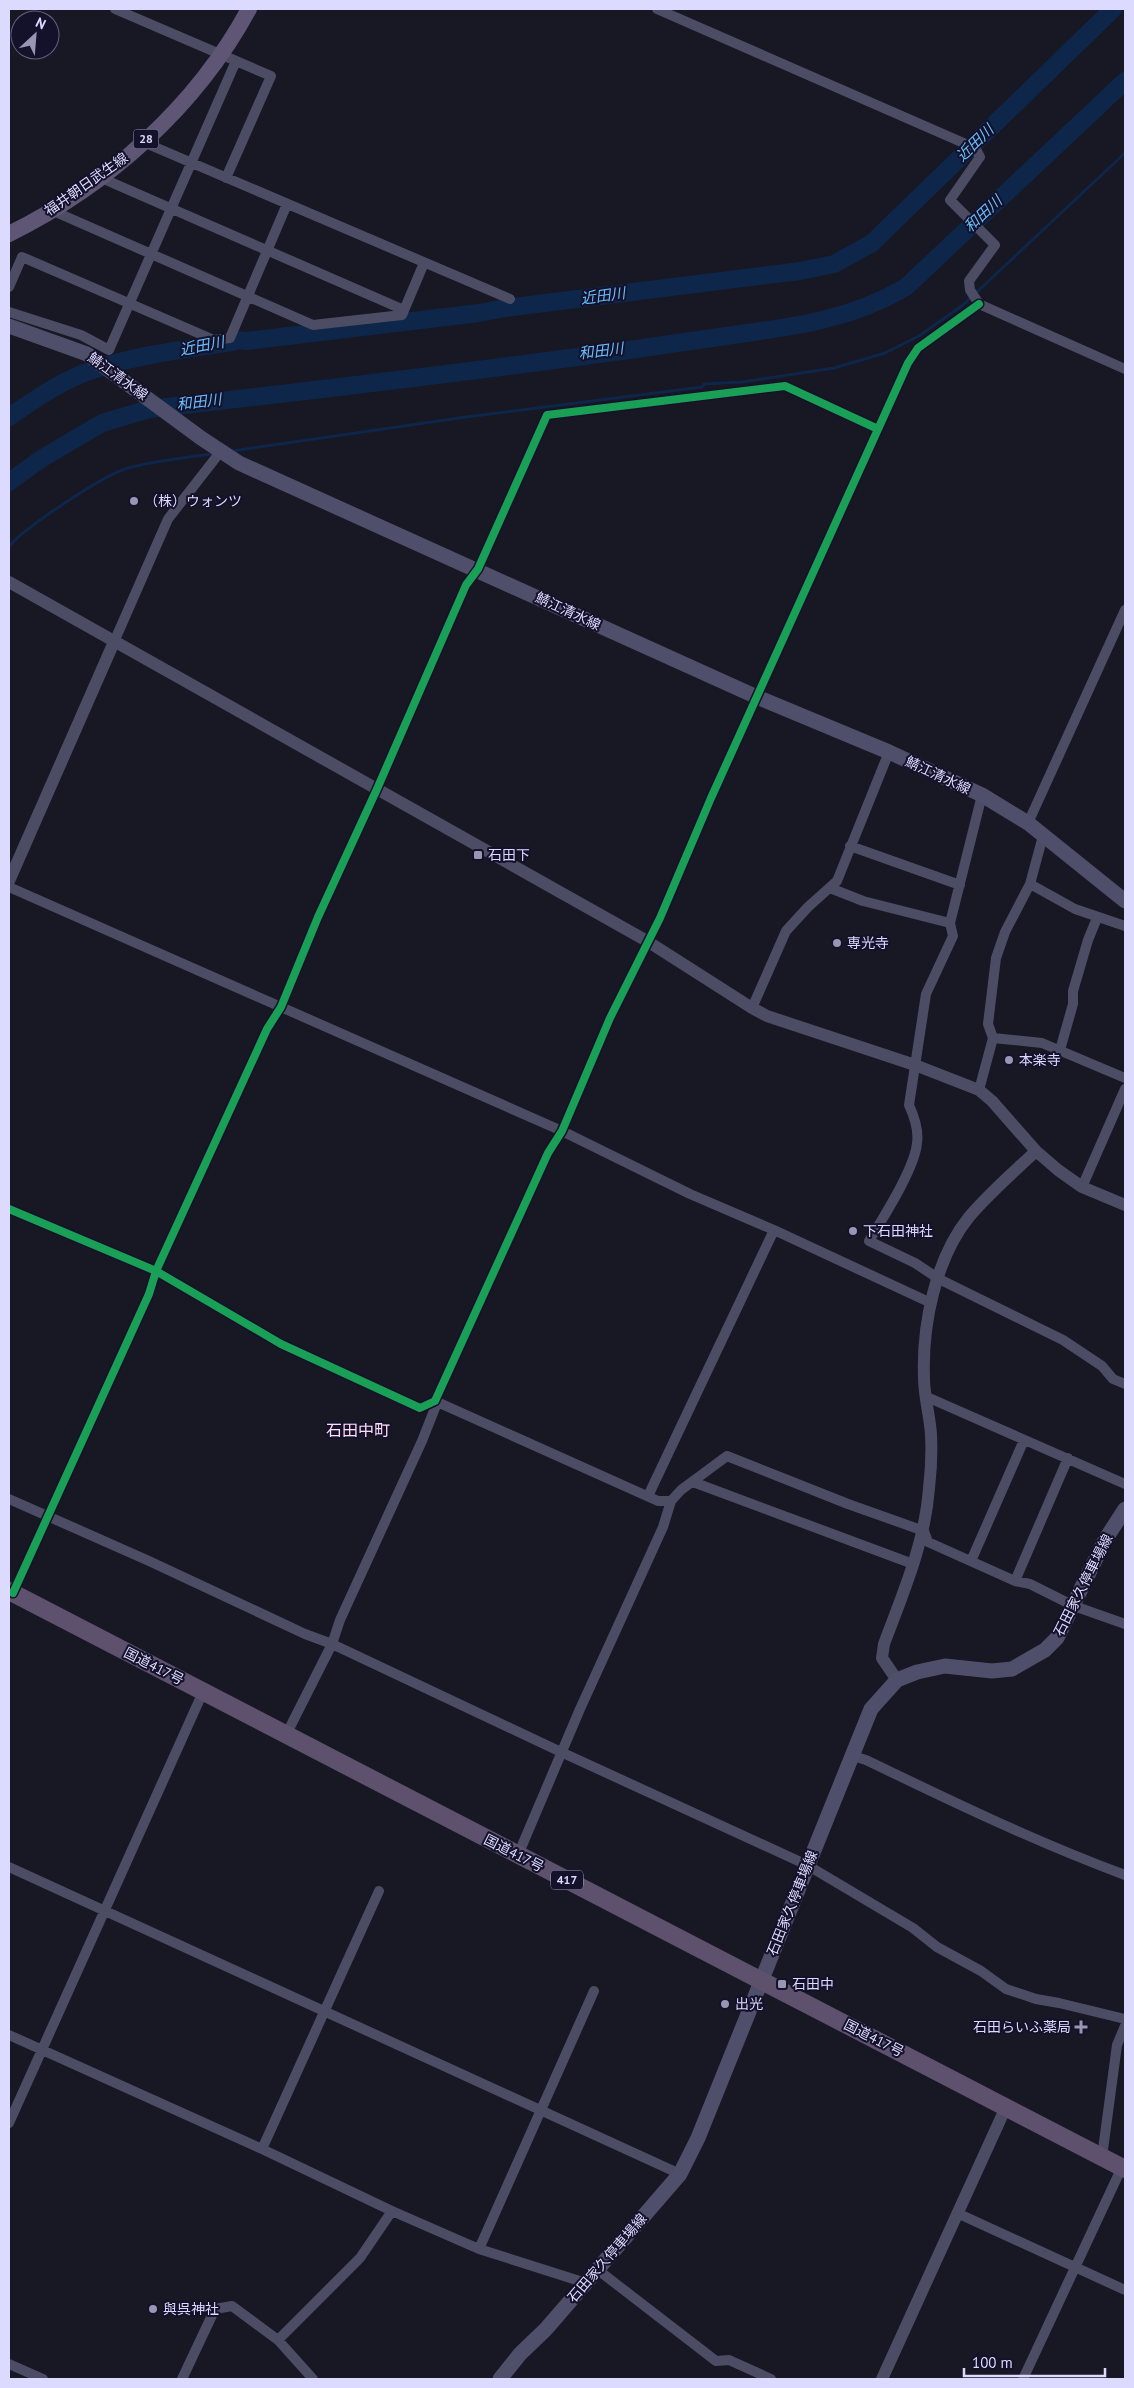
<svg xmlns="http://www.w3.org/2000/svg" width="1134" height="2388" viewBox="0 0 1134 2388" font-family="'PT Sans','Noto Sans JP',sans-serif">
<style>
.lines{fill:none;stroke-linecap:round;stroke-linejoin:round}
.stream{stroke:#0e2649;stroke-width:3}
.river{stroke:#0e2649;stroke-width:18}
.minor{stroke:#4c4c65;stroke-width:10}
.tertiary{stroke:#4c4c65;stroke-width:12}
.secondary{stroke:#4f4f6b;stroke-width:15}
.primary{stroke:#5f5676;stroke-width:16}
.trunk{stroke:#5e516e;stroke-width:18}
.cycleway-casing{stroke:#14112a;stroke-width:11}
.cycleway{stroke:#1a9f57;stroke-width:8}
.poi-dot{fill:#9896b2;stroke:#14112a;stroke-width:2}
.labels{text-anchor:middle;stroke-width:4;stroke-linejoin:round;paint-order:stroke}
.shield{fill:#14112a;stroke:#a19ebf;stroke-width:1}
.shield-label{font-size:12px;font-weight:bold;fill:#dddaff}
.street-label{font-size:14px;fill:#dddaff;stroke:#14112a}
.poi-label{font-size:14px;fill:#dddaff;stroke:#14112a;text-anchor:start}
.water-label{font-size:15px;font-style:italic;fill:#68bffe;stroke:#14112a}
.quarter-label{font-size:16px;fill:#ffdcf4;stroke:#14112a}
</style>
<rect width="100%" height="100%" fill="#181724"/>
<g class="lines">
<!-- stream -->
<path class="stream" d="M232 451 466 417 702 387 704 384 742 382 834 368 885 353 919 336 963 305 1125 153
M9 546C26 527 103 475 128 468 156 460 187 458 216 453"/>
<!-- river -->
<path class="river" d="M9 417C31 402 52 387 77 376 121 357 185 349 233 342L235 340 247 341 479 313 505 308 800 271 834 264 872 243 1113 9
M9 482 41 459 102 423 149 409C309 391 469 372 629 350 666 345 703 339 740 334 799 326 854 318 906 287L1125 81"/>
<!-- minor -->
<path class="minor" d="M115 9 271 76 226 178
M657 9 975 148 980 157 950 200 995 245 969 281 970 290 979 304 1125 369
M143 142 510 299
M99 177 404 310
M51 210 313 325 402 315 424 263
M9 287 22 257 214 340 230 338 287 204
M9 312 81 335 109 350 236 61
M114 642 168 519 221 451
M982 795 950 923 953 936 926 994 909 1105C914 1116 919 1130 917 1143 915 1168 883 1218 869 1241L915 1263 939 1279 1063 1340 1102 1366 1113 1379 1125 1384
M1028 823 1125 610
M850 846 960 885
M1030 884 1075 909 1125 926
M9 887 562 1131 690 1194 774 1230 931 1303
M830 888 863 901 950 923
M752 1008 786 931 808 907 837 881 889 752
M993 1038 1042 1043 1125 1078
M1060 1050 1073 1004V991L1088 940 1097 918
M979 1090 993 1038 988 1024 996 958 1005 932 1030 884 1043 836
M1082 1187 1125 1089
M9 1209 156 1271 281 1344 420 1408 435 1401 548 1153 562 1131 610 1018 660 918 711 798 908 363 918 348 979 304
M927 1397 1125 1484
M435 1401 658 1501H671
M693 1482 913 1564
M648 1496 774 1230
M9 1499 149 1561 305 1634 332 1644 561 1752 807 1865 913 1928 937 1947 981 1971 1006 1989 1036 1999 1059 2003 1125 2019
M971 1561 1024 1440
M1015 1581 1068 1458
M13 1593 149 1294 156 1271 267 1029 281 1007 318 917 377 789 466 585 478 569 547 415 785 386 878 429
M286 1735 332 1644 340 1620 422 1441 437 1403
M853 1756 866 1760C951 1801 1036 1842 1125 1875
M518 1855 580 1709 663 1527 671 1501 681 1490 727 1456 848 1504 924 1531 928 1542 1015 1581 1030 1584 1074 1606 1125 1624
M9 1867 680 2174
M9 2035 262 2149 392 2211 479 2249 586 2283
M9 2123 203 1692
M262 2149 379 1891
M1102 2157 1117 2045 1125 2026
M957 2213 1125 2290
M479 2249 594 1991
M598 2270 716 2361 729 2360 771 2379
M278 2340 360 2258 392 2211
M9 2364 43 2379
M182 2379 215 2309 232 2306 278 2340 313 2379
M1023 2379 1122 2167"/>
<!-- tertiary -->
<path class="tertiary" d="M9 582 647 941 752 1008 767 1016 915 1065 979 1090 992 1101 1036 1151 1058 1170 1082 1187 1125 1205
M9 881 114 642
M897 1680 882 1658 884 1644C903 1593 925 1543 929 1488 931 1471 932 1452 931 1435 930 1416 924 1397 924 1378 922 1326 935 1259 969 1217 989 1193 1014 1172 1036 1151
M882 2379 1006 2107"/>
<!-- secondary -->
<path class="secondary" d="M9 326 87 354 201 438 239 463 757 697 889 752 982 795 1028 823 1125 901
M500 2379 520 2354 546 2329 680 2174 698 2138 871 1709 897 1680 917 1672 945 1666 992 1671 1012 1669 1045 1650 1057 1638 1105 1540 1125 1509"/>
<!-- primary -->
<path class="primary" d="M9 234C108 185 196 107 249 9"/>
<!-- trunk -->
<path class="trunk" d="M9 1591 1125 2169"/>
<defs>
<path id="cycleway" d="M9 1209 156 1271 281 1344 420 1408 435 1401 548 1153 562 1131 610 1018 660 918 711 798 908 363 918 348 979 304
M13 1593 149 1294 156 1271 267 1029 281 1007 318 917 377 789 466 585 478 569 547 415 785 386 878 429"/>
</defs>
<!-- cycleway casing -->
<use href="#cycleway" class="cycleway-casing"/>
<!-- cycleway -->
<use href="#cycleway" class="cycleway"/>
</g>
<!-- markers -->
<g class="poi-dot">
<circle cx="134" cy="501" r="5"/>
<rect x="473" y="850" width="10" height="10" rx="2.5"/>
<circle cx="837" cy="943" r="5"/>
<circle cx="1009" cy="1060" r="5"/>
<circle cx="853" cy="1231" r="5"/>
<rect x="777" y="1979" width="10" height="10" rx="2.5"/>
<circle cx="725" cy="2004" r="5"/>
<path d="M1078.5 2019.5h5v5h5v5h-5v5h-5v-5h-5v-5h5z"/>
<circle cx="153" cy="2309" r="5"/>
</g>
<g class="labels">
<!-- shield labels -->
<g class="shield">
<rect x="133.5" y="129.5" width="25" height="19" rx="4"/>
<rect x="551" y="1870.5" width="32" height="19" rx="4"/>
</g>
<g class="shield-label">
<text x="146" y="143">28</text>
<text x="567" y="1884">417</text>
</g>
<!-- street labels -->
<g class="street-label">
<text transform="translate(86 184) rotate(-35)" y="5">福井朝日武生線</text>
<text transform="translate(118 376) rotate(36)" y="5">鯖江清水線</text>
<text transform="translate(568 611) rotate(25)" y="5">鯖江清水線</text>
<text transform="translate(938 775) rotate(25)" y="5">鯖江清水線</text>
<text transform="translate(1083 1585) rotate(-63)" y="5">石田家久停車場線</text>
<text transform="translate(154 1666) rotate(27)" y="5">国道417号</text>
<text transform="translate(514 1853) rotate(27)" y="5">国道417号</text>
<text transform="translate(792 1903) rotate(-68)" y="5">石田家久停車場線</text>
<text transform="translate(874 2038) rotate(27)" y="5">国道417号</text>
<text transform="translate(607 2258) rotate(-49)" y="5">石田家久停車場線</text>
</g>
<!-- poi labels -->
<g class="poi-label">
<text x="144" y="506">（株）ウォンツ</text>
<text x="488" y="860">石田下</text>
<text x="847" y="948">専光寺</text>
<text x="1019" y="1065">本楽寺</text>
<text x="863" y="1236">下石田神社</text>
<text x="792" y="1989">石田中</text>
<text x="735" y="2009">出光</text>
<text x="1071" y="2032" text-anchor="end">石田らいふ薬局</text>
<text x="163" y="2314">與呉神社</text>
</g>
<!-- water labels -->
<g class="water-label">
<text transform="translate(975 143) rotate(-44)" y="5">近田川</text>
<text transform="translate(983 214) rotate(-43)" y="5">和田川</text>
<text transform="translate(603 296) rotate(-8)" y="5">近田川</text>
<text transform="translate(202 346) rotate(-11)" y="5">近田川</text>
<text transform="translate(601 351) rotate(-7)" y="5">和田川</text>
<text transform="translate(199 402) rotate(-7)" y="5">和田川</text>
</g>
<!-- quarter labels -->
<g class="quarter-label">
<text x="358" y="1436">石田中町</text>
</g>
</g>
<!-- border -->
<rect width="1134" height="2388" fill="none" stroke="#dddaff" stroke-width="20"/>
<!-- north arrow -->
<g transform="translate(35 35) rotate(26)"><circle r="24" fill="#14112a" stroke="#64617f"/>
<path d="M0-4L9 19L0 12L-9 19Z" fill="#9896b2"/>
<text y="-8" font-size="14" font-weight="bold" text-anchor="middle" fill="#dddaff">N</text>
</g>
<!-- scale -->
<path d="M964 2368v8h141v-8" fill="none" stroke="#dddaff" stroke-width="2.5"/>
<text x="972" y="2368" font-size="15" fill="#dddaff" stroke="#14112a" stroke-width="4" paint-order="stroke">100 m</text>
</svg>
